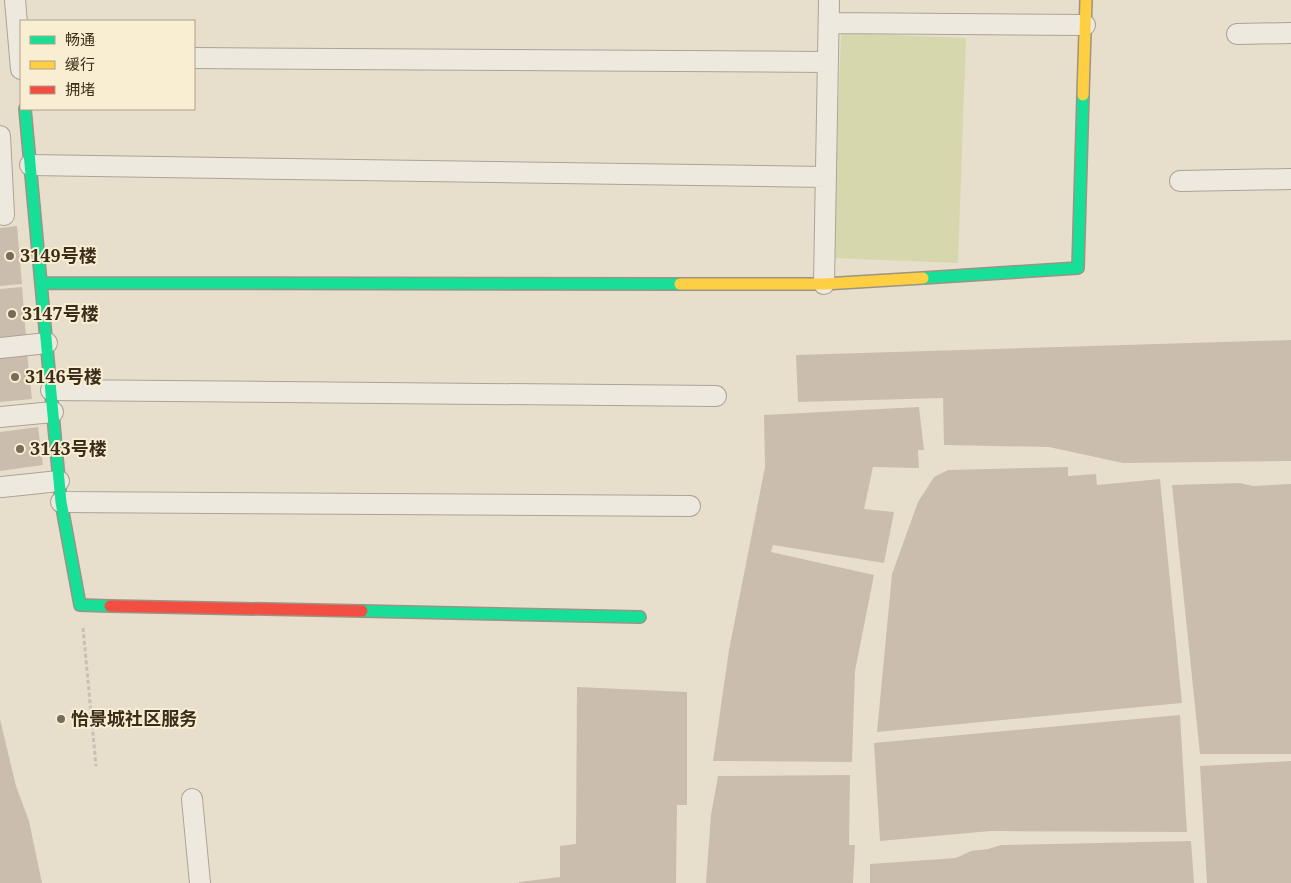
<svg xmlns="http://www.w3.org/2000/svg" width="1291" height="883" viewBox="0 0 1291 883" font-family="'Noto Serif','Noto Sans SC',serif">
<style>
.green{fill:#d6d7ad}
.building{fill:#cbbdad}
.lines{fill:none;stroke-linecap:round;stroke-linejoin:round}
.street-casing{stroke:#aca395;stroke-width:22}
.fast-casing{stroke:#9c9385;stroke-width:14}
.slow-casing{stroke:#9c9385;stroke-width:14}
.jam-casing{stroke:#9c9385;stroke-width:14}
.path{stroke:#c7c0b5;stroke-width:3;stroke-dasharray:4 2.5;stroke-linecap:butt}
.street{stroke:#eee9df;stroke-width:20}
.fast{stroke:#16e098;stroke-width:11}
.slow{stroke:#ffcf43;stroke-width:11}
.jam{stroke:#f24e42;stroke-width:11}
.poi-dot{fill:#776b5a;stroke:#f9eed1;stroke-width:2}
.labels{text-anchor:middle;stroke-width:4;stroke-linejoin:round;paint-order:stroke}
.poi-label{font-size:18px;font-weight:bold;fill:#3b2c1c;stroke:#f9eed1;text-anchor:start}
</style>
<rect width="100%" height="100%" fill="#e7dfcc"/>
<!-- green -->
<path class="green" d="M841 33 966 38 958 263 833 258Z"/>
<!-- building -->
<path class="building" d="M17 226 22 284 0 286V228Z
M22 287 26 338 0 341V289Z
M1291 340V461L1123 463 1049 447 944 445 943 398 798 402 796 355Z
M27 353 32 399 0 402V355Z
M919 407 924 450H918L919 468 873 467 864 509 894 512 884 563 773 545 771 552 874 575 855 671 852 762 713 761 729 650 765 467 764 415Z
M38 427 43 465 0 471V432Z
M1068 467V476L1096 474 1097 485 1160 479 1182 703 877 732 892 574 918 502 934 477 948 470Z
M1240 483 1253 486 1291 484V754H1200L1172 485Z
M577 687 687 692V805H677L676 883H519V882L560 877V846L576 844Z
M1180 715 1187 832 991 831 880 841 874 743Z
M0 719 16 786 29 821 42 883H0Z
M1291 761V883H1207L1200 766Z
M850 775 849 845H855L853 883H706L711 815 718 776Z
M1191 841 1194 883H870V864L956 858 971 851 988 849 1001 845Z"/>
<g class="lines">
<defs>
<path id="street" d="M15 0 21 69
M829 23 1085 25
M1237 34 1291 33
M194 58 828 62
M0 136 4 215
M30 165 826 177
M1180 181 1291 179
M824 284 829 0
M0 348 47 343
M51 390 716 396
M0 417 53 412
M2 487 59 481
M61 502 690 506
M192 799 200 883"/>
<path id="fast" d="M25 109 61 502 80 605 110 606
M923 278 1078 268 1083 95
M41 283 680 284
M362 611 640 617"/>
<path id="slow" d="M1083 95 1086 0
M680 284H824L923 278"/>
<path id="jam" d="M110 606 362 611"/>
</defs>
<!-- street casing -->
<use href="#street" class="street-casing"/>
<!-- fast casing -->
<use href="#fast" class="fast-casing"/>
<!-- slow casing -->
<use href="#slow" class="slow-casing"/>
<!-- jam casing -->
<use href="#jam" class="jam-casing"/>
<!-- path -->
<path class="path" d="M83 628 96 766"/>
<!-- street -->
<use href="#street" class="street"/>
<!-- fast -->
<use href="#fast" class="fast"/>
<!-- slow -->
<use href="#slow" class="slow"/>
<!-- jam -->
<use href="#jam" class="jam"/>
</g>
<!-- markers -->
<g class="poi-dot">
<circle cx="10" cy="256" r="5"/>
<circle cx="12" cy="314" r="5"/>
<circle cx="15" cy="377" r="5"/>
<circle cx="20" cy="449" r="5"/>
<circle cx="61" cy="719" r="5"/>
</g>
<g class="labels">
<!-- poi labels -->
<g class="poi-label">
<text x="20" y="262">3149号楼</text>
<text x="22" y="320">3147号楼</text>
<text x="25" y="383">3146号楼</text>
<text x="30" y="455">3143号楼</text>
<text x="71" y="725">怡景城社区服务</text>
</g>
</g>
<!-- legend -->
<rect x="20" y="20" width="175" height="90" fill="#f9eed1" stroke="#ada089"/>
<rect x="30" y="36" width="25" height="8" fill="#16e098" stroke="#ada089"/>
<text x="65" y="45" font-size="15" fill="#3b2c1c">畅通</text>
<rect x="30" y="61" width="25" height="8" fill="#ffcf43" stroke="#ada089"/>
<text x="65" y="70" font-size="15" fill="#3b2c1c">缓行</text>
<rect x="30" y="86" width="25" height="8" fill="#f24e42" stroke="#ada089"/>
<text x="65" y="95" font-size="15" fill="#3b2c1c">拥堵</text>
</svg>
